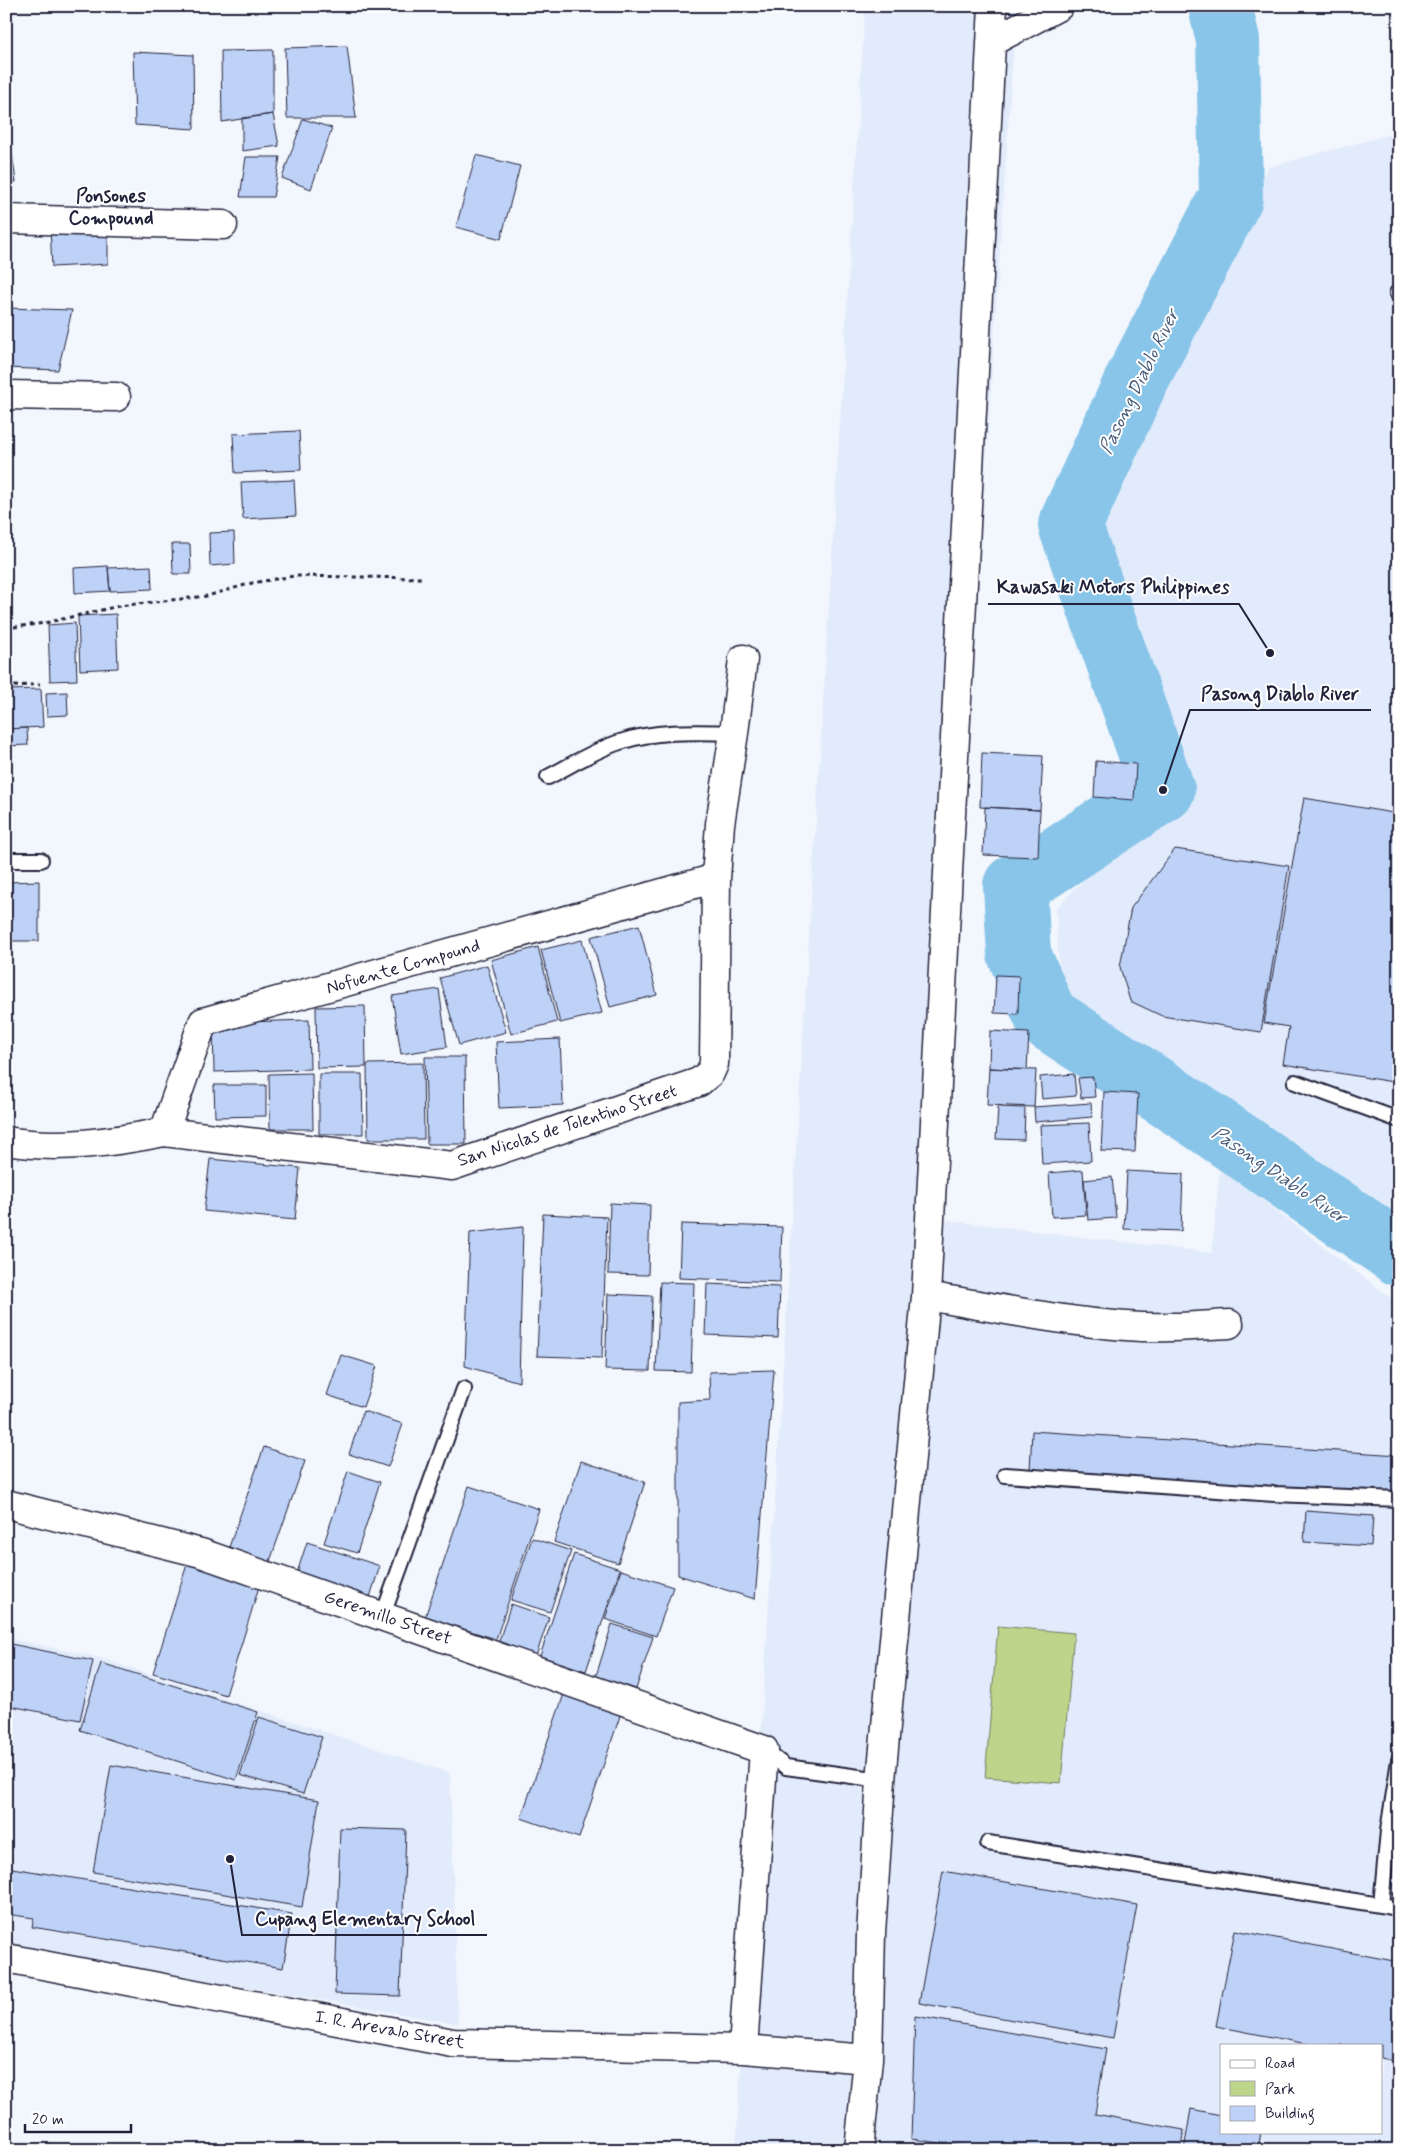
<svg xmlns="http://www.w3.org/2000/svg" width="1405" height="2156" viewBox="0 0 1405 2156" font-family="Mynerve,sans-serif">
<style>
.built{fill:#e2ebfb;fill-rule:evenodd}
.green{fill:#bdd58b;stroke:#707c63}
.lines{fill:none;stroke-linecap:round;stroke-linejoin:round}
.river{stroke:#89c5e9;stroke-width:64}
.building{fill:#bed2f7;stroke:#22223b}
.service-casing{stroke:#22223b;stroke-width:18}
.minor-casing{stroke:#22223b;stroke-width:31}
.path{stroke:#22223b;stroke-width:3;stroke-dasharray:4 4;stroke-linecap:butt}
.service{stroke:#fff;stroke-width:14}
.minor{stroke:#fff;stroke-width:28}
.labels{text-anchor:middle;stroke-width:4;stroke-linejoin:round;paint-order:stroke}
.street-label{font-size:18px;fill:#22223b;stroke:#fff}
.neighbourhood-label{font-size:19px;font-weight:bold;fill:#22223b;stroke:#fff}
.water-label{font-size:19px;font-style:italic;fill:#465b78;stroke:#fff}
.leader{fill:none;stroke:#22223b;stroke-width:2}
.callout-dot{fill:#22223b;stroke:#fff;stroke-width:2}
.callout-label{font-size:19px;text-anchor:middle;font-weight:bold;fill:#22223b;stroke:#fff;stroke-width:4;stroke-linejoin:round;paint-order:stroke}
</style>
<rect width="100%" height="100%" fill="#f2f6fd"/>
<filter id="ink" filterUnits="userSpaceOnUse"><feTurbulence type="fractalNoise" baseFrequency=".02" numOctaves="2"/><feDisplacementMap in="SourceGraphic" scale="10" xChannelSelector="R" yChannelSelector="G"/><feConvolveMatrix kernelMatrix="1 2 1 2 8 2 1 2 1" color-interpolation-filters="sRGB"/></filter>
<g filter="url(#ink)">
<!-- built -->
<path class="built" d="M865 6H1016L936 1219 1212 1253 1220 1168 1390 1297 1399 1307V2150H953L871 2142 870 2150H736ZM1221 2045H1381V2132H1221Z
M1399 132V1221L1225 1115 1060 991 1056 908 1186 775 1095 530 1268 167Z
M6 1638 97 1657 450 1773 458 2024 6 1945Z"/>
<!-- green -->
<path class="green" d="M998 1626 1074 1633 1061 1783 985 1777Z"/>
<g class="lines">
<!-- river -->
<path class="river" d="M1220 6 1228 40 1231 197 1137 379 1070 525 1163 790 1015 886 1019 954 1046 1017 1205 1121 1399 1254"/>
</g>
<!-- building -->
<path class="building" d="M347 46 356 118H287L285 48Z
M273 50V114L222 122 221 51Z
M133 52 193 55 194 129 135 125Z
M273 114 279 146 242 151V118Z
M6 117H7L16 182H6Z
M303 119 332 128 311 189 282 178Z
M476 155 520 166 501 239 456 227Z
M246 157H280L273 197H240Z
M50 227 108 232V264L52 267Z
M6 308 72 310 58 370 6 368Z
M299 431 301 470 235 473 233 434Z
M294 480 296 516 243 519 241 482Z
M234 532 235 564 210 566 209 533Z
M172 544H190L191 574H173Z
M108 566 110 591 75 593 74 568Z
M151 566 152 589 110 591 108 568Z
M116 614 118 668 80 670 78 616Z
M75 623 77 680 50 681 48 625Z
M41 689 43 727 6 729V690Z
M67 692 68 715 47 716 46 693Z
M27 728 28 745 6 746V729Z
M982 753 1043 756 1040 810 980 807Z
M1096 761 1136 764 1134 800 1094 797Z
M1304 798 1399 814V1083L1283 1064 1289 1027 1264 1023Z
M985 807 1040 810 1038 857 983 855Z
M1175 849 1289 866 1261 1032 1162 1016 1130 1001 1120 967 1131 908Z
M39 881V941H6V882Z
M639 925 657 995 610 1007 591 937Z
M582 940 602 1013 560 1023 541 950Z
M538 947 557 1022 511 1034 491 960Z
M487 965 506 1032 459 1045 440 978Z
M996 975 1019 976 1018 1014 994 1013Z
M439 989 447 1047 401 1054 392 996Z
M365 1006 366 1067 317 1068 316 1007Z
M309 1020 310 1069 214 1072 213 1023Z
M990 1031 1029 1033 1027 1070 989 1068Z
M560 1039 563 1105 499 1108 496 1042Z
M425 1057H465L466 1144H427Z
M423 1063 424 1139H368L367 1064Z
M989 1068 1036 1070 1034 1107 987 1105Z
M312 1073 313 1129H270L269 1074Z
M319 1074H362L363 1134H319Z
M1074 1074 1076 1096 1042 1099 1040 1077Z
M1093 1077 1095 1097 1081 1098 1078 1078Z
M214 1085H266V1116L215 1117Z
M1104 1092 1138 1094 1135 1152 1101 1151Z
M1091 1103 1092 1117 1035 1122 1034 1107Z
M998 1107 1025 1108 1024 1140 996 1139Z
M1089 1123 1091 1161 1042 1164 1040 1125Z
M210 1159 300 1168 295 1220 204 1211Z
M1083 1170 1086 1215 1052 1217 1049 1173Z
M1127 1171 1183 1174 1181 1231 1124 1229Z
M1112 1177 1116 1218 1088 1220 1084 1180Z
M610 1203 650 1205 648 1275 608 1274Z
M543 1214 607 1217 602 1358 537 1356Z
M681 1224 782 1227 780 1282 679 1278Z
M523 1227 519 1382 465 1366 470 1233Z
M660 1282 694 1283 691 1372 656 1371Z
M707 1284 780 1287 778 1338 705 1335Z
M608 1294 652 1296 650 1371 605 1370Z
M341 1355 377 1366 363 1407 327 1395Z
M774 1370 755 1599 678 1575V1402L710 1400 709 1372Z
M363 1411 403 1424 388 1467 349 1454Z
M1032 1431 1399 1455V1494L1030 1470Z
M264 1447 305 1461 269 1564 228 1550Z
M581 1461 645 1482 618 1563 554 1542Z
M348 1471 380 1482 357 1553 324 1543Z
M469 1486 539 1509 496 1639 425 1617Z
M1306 1511 1373 1516 1371 1546 1304 1542Z
M532 1538 571 1551 550 1612 511 1600Z
M307 1542 380 1566 369 1600 296 1576Z
M574 1554 620 1569 586 1671 540 1656Z
M189 1558 261 1580 226 1695 153 1673Z
M621 1570 673 1587 656 1636 605 1619Z
M511 1604 549 1617 536 1656 498 1644Z
M612 1624 653 1637 636 1689 596 1676Z
M6 1643 93 1661 80 1720 6 1705Z
M101 1663 258 1712 236 1780 80 1730Z
M565 1691 622 1710 579 1838 521 1818Z
M259 1717 322 1737 303 1794 240 1775Z
M111 1765 319 1800 302 1907 93 1872Z
M340 1828 406 1830 400 1996 335 1994Z
M6 1867 292 1914 283 1968 32 1927 34 1918 6 1914Z
M943 1871 1137 1905 1113 2038 919 2003Z
M1235 1930 1399 1962V2062L1381 2058V2045H1312L1216 2026Z
M915 2016 1106 2049 1095 2114 1184 2130 1180 2150H993L911 2139Z
M1191 2109 1221 2115V2132H1261L1258 2150H1184Z"/>
<g class="lines">
<defs>
<path id="service" d="M1397 293H1399
M548 777C571 765 595 750 620 742 657 730 696 732 734 733
M6 860H41
M1295 1082 1399 1120
M1005 1475 1274 1494 1399 1499
M383 1615 464 1389
M764 1750 786 1767 881 1780
M988 1843 1399 1908
M1381 1905 1388 1831 1399 1760"/>
<path id="minor" d="M991 42 1059 6
M6 219 223 225
M6 395 116 397
M164 1132 203 1022 716 878
M6 1141C58 1150 114 1142 164 1132L452 1166 699 1082 710 1073 714 1064 716 878 720 824 734 733 743 659
M926 1296C993 1307 1059 1321 1126 1326 1161 1329 1195 1326 1229 1324
M6 1504 201 1553 764 1750 743 2049
M6 1958 453 2043 743 2049 868 2059
M859 2150 868 2059 871 1933 881 1780 926 1296 993 6"/>
</defs>
<!-- service casing -->
<use href="#service" class="service-casing"/>
<!-- minor casing -->
<use href="#minor" class="minor-casing"/>
<!-- path -->
<path class="path" d="M6 628 45 623 119 606 207 596 252 583 294 576 423 578
M6 687 40 684"/>
<!-- service -->
<use href="#service" class="service"/>
<!-- minor -->
<use href="#minor" class="minor"/>
</g>
</g>
<g class="labels">
<!-- street labels -->
<g class="street-label">
<text transform="translate(403 966) rotate(-16)" y="6">Nofuente Compound</text>
<text transform="translate(567 1125) rotate(-18)" y="6">San Nicolas de Tolentino Street</text>
<text transform="translate(388 1617) rotate(19)" y="6">Geremillo Street</text>
<text transform="translate(390 2029) rotate(10)" y="6">I. R. Arevalo Street</text>
</g>
<!-- neighbourhood labels -->
<g class="neighbourhood-label">
<text x="111" y="202">Ponsones<tspan x="111" dy="22">Compound</tspan></text>
</g>
<!-- water labels -->
<g class="water-label">
<text transform="translate(1138 381) rotate(-64)" y="7">Pasong Diablo River</text>
<text transform="translate(1280 1174) rotate(34)" y="7">Pasong Diablo River</text>
</g>
</g>
<!-- callouts -->
<path class="leader" d="M1270 653L1239 604H988M1163 790L1190 710H1371M230 1859L242 1935H487"/>
<g class="callout-dot">
<circle cx="1270" cy="653" r="5"/>
<circle cx="1163" cy="790" r="5"/>
<circle cx="230" cy="1859" r="5"/>
</g>
<g class="callout-label">
<text x="1113" y="593">Kawasaki Motors Philippines</text>
<text x="1280" y="700">Pasong Diablo River</text>
<text x="365" y="1925">Cupang Elementary School</text>
</g>
<!-- margin -->
<rect width="1405" height="2156" fill="none" stroke="#fff" stroke-width="25"/>
<rect x="12" y="12" width="1380" height="2131" fill="none" stroke="#22223b" stroke-width="2" filter="url(#ink)"/>
<!-- legend -->
<rect x="1220" y="2044" width="162" height="90" fill="#ffffff" stroke="#a7a7b1"/>
<rect x="1230" y="2060" width="25" height="8" fill="#ffffff" stroke="#a7a7b1"/>
<text x="1265" y="2068" font-size="15" fill="#22223b">Road</text>
<rect x="1230" y="2081" width="25" height="15" fill="#bdd58b" stroke="#a7a7b1"/>
<text x="1265" y="2094" font-size="15" fill="#22223b">Park</text>
<rect x="1230" y="2106" width="25" height="15" fill="#bed2f7" stroke="#a7a7b1"/>
<text x="1265" y="2118" font-size="15" fill="#22223b">Building</text>
<!-- scale -->
<path d="M25 2124v8h106v-8" fill="none" stroke="#22223b" stroke-width="2.5"/>
<text x="32" y="2124" font-size="15" fill="#22223b" stroke="#ffffff" stroke-width="4" paint-order="stroke">20 m</text>
</svg>
